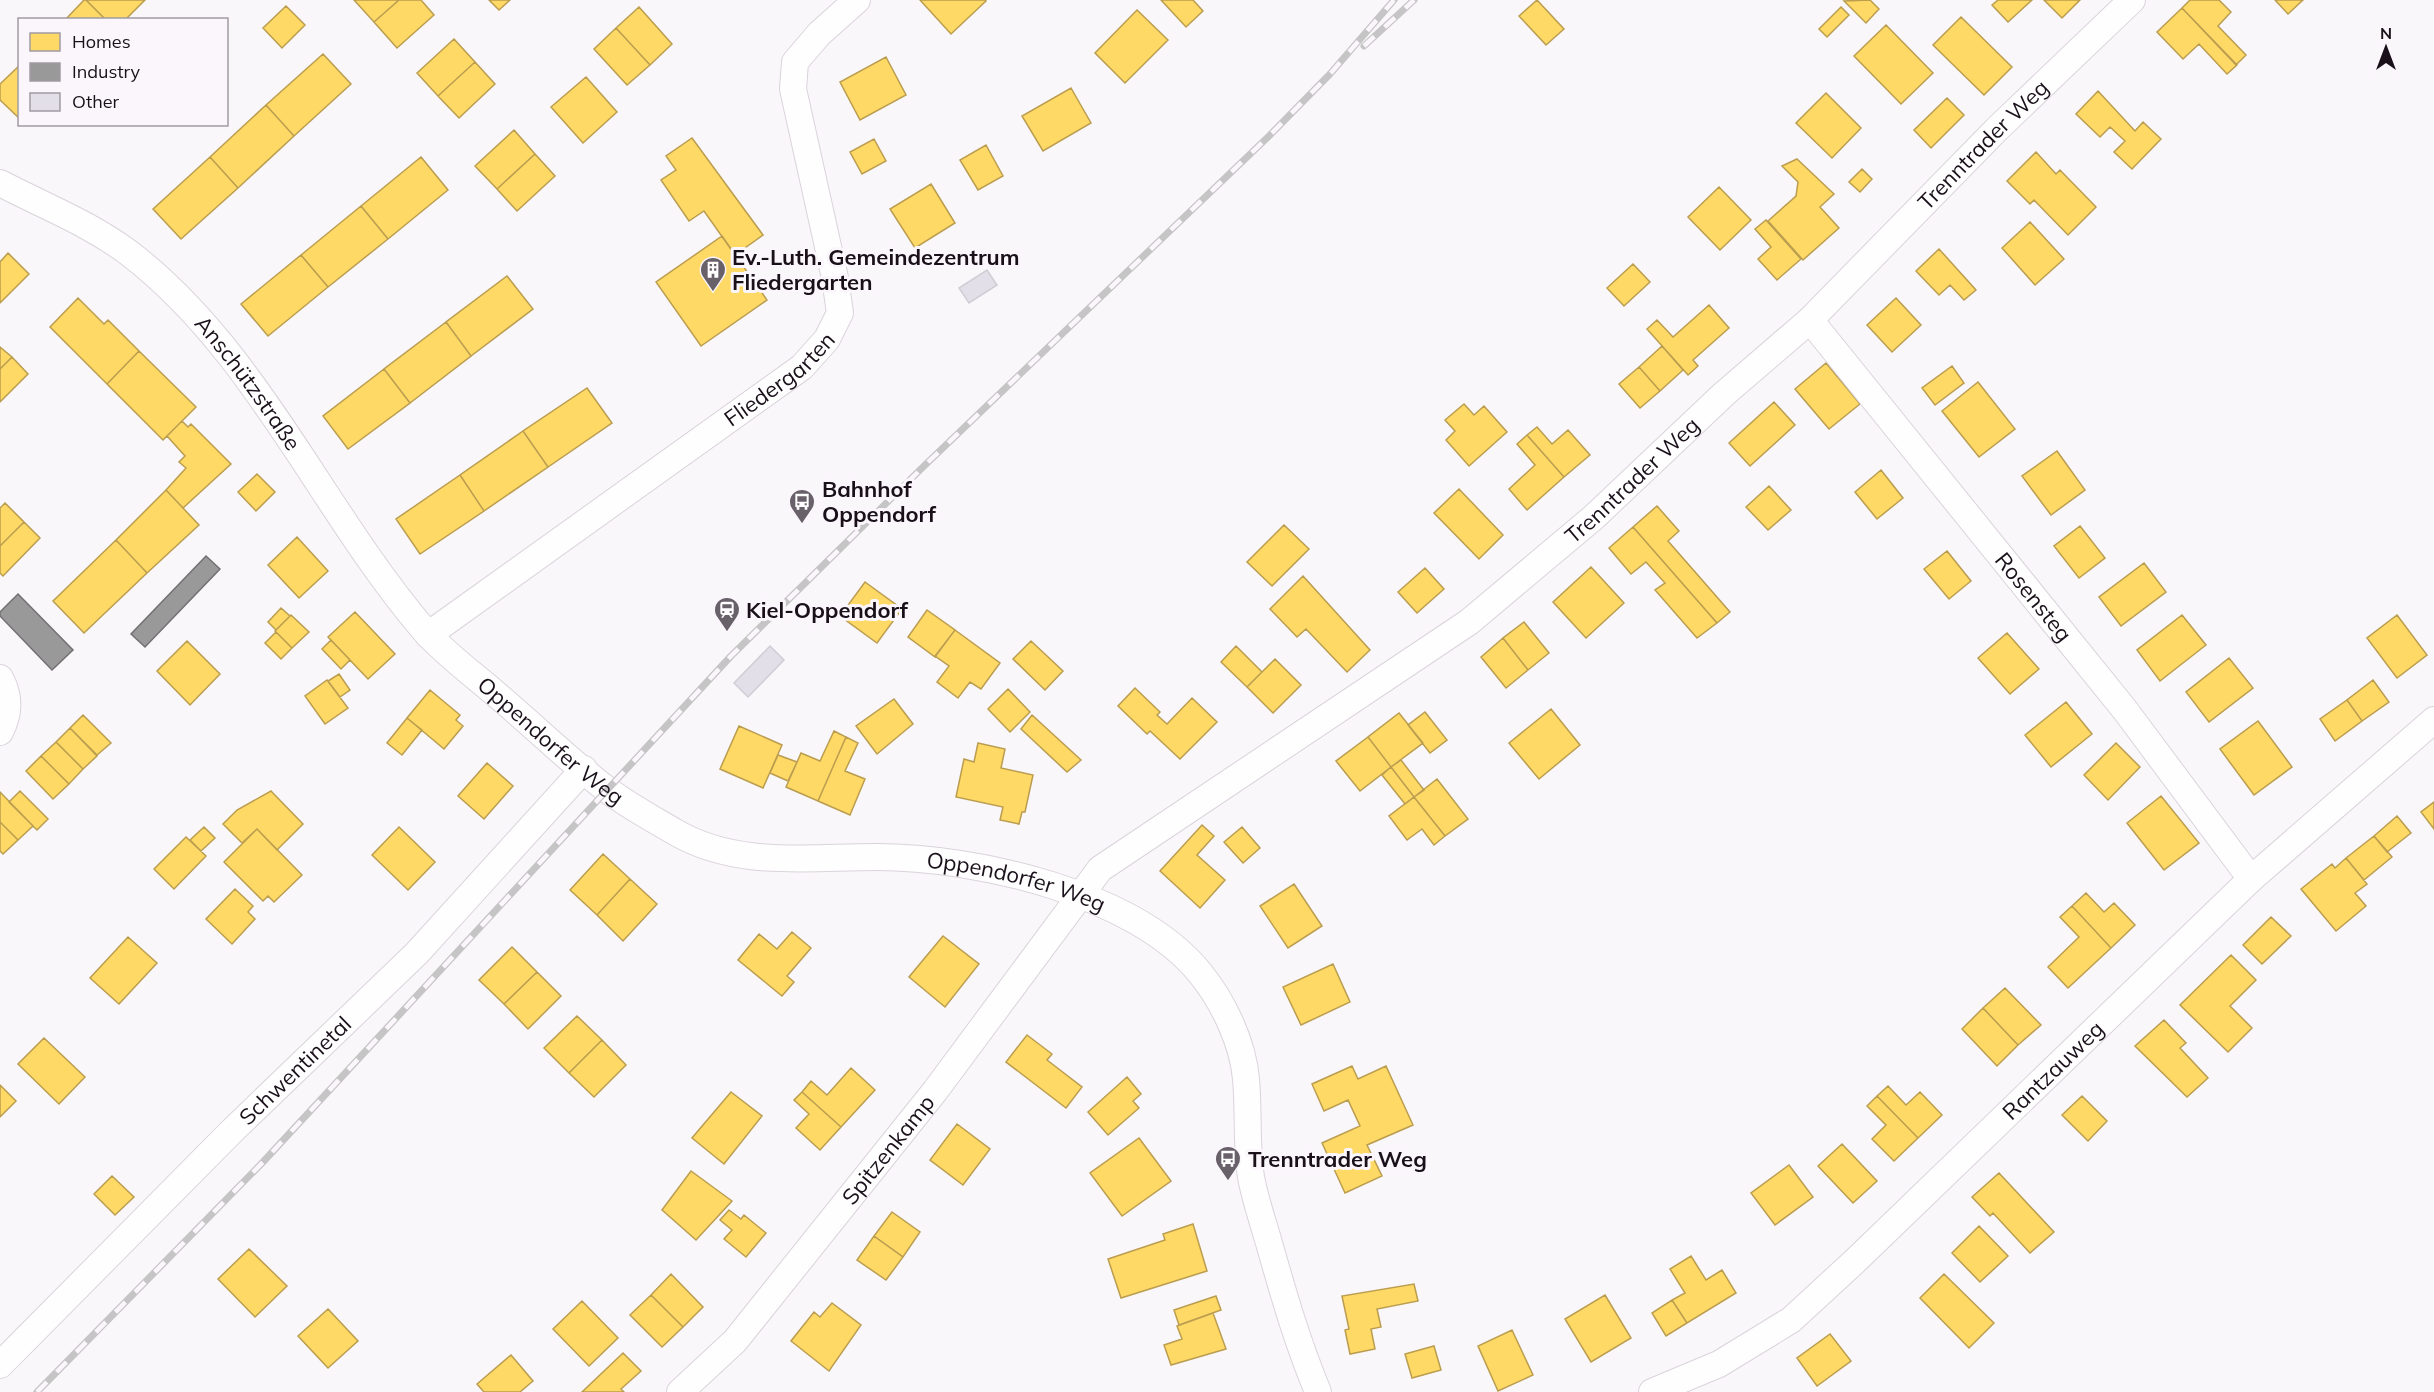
<svg xmlns="http://www.w3.org/2000/svg" width="2434" height="1392" viewBox="0 0 2434 1392" font-family="Mulish,sans-serif">
<style>
.homes{fill:#ffd966;stroke:#ba9d4f;stroke-width:1.5}
.industry{fill:#999;stroke:#737073;stroke-width:1.5}
.building{fill:#e3dfe8;stroke:#d0cdd5;stroke-width:1.5}
.lines{fill:none;stroke-linecap:round;stroke-linejoin:round}
.minor-casing{stroke:#dad3db;stroke-width:28}
.minor{stroke:#fefefe;stroke-width:26}
.rail-casing{stroke:#c6c5c6;stroke-width:7}
.rail{stroke:#fbf6fc;stroke-width:4.5;stroke-dasharray:14;stroke-linecap:butt}
.labels{text-anchor:middle;stroke-width:6;stroke-linejoin:round;paint-order:stroke}
.street-label{font-size:22px;fill:#19101a;stroke:#fbf6fc}
.poi-label{font-size:22px;font-weight:bold;fill:#19101a;stroke:#fbf6fc;text-anchor:start}
</style>
<rect width="100%" height="100%" fill="#faf7fb"/>
<!-- homes -->
<path class="homes" d="M84 0H86L106 20H65Z
M86 0H145L125 20H106Z
M354 0H399L374 22Z
M399 0H421L434 15 397 48 374 22Z
M489 0H510L499 10Z
M920 0H985L986 1 951 34Z
M1161 0H1193L1203 11 1186 27Z
M1537 0 1564 29 1546 45 1519 16Z
M1870 0 1879 9 1866 23 1844 1Z
M1998 0H1997H2032L2008 22 1992 5Z
M2044 0H2080L2062 18Z
M2219 0 2231 12 2218 26 2246 55 2236 65 2182 8 2190 0Z
M2275 0H2303L2288 14Z
M286 6 305 25 282 48 263 28Z
M639 7 672 44 650 65 616 28Z
M1841 7 1849 15 1827 37 1819 29Z
M2182 8 2237 65 2227 74 2199 44 2183 59 2157 32Z
M1137 10 1168 40 1125 83 1095 53Z
M1961 17 2012 67 1984 95 1933 45Z
M1886 25 1933 73 1901 104 1854 56Z
M616 28 650 65 627 85 594 49Z
M454 39 475 62 438 96 417 73Z
M323 54 351 84 294 136 266 105Z
M886 57 906 95 860 120 840 82Z
M475 62 495 84 459 118 438 96Z
M20 65V119L0 100V84Z
M586 77 617 112 583 143 551 107Z
M1071 88 1091 123 1043 151 1022 116Z
M2098 91 2135 131 2143 122 2161 139 2132 169 2114 152 2125 141 2110 127 2100 137 2076 114Z
M1826 93 1861 128 1832 158 1796 123Z
M1947 98 1964 115 1931 148 1914 130Z
M266 105 294 136 238 188 210 157Z
M514 130 535 154 497 189 475 166Z
M692 138 763 235 735 255 704 211 689 221 661 180 676 170 666 156Z
M874 139 886 161 862 174 850 152Z
M986 145 1003 176 978 190 960 160Z
M2036 152 2056 174 2060 170 2096 207 2068 235 2034 200 2030 204 2007 181Z
M535 154 555 176 517 211 497 189Z
M210 157 238 188 181 239 153 209Z
M421 157 448 190 388 239 361 206Z
M1797 159 1834 194 1820 207 1839 228 1803 260 1768 221 1796 196 1798 182 1782 166Z
M1862 169 1872 179 1860 192 1849 182Z
M931 184 955 223 915 248 890 209Z
M1719 187 1751 220 1720 250 1688 217Z
M361 206 388 239 328 287 301 255Z
M1766 220 1801 259 1777 280 1758 259 1771 247 1755 229Z
M2030 222 2064 259 2035 285 2002 248Z
M722 236 767 300 701 346 656 282Z
M1939 249 1976 290 1964 300 1950 285 1939 295 1916 271Z
M8 253 29 274 0 303V262Z
M301 255 328 287 268 336 241 304Z
M1633 264 1650 282 1624 306 1607 288Z
M507 276 533 309 471 356 446 322Z
M78 298 104 324 108 320 139 351 107 384 50 327Z
M1896 298 1921 325 1892 352 1867 325Z
M1709 305 1729 328 1693 360 1698 366 1688 375 1647 329 1657 320 1673 337Z
M446 322 471 356 410 403 384 369Z
M1662 346 1683 370 1660 391 1639 367Z
M0 347 12 357 0 369Z
M139 351 196 407 163 440 107 384Z
M12 357 28 374 0 402V369Z
M1826 363 1860 404 1829 429 1795 389Z
M1952 366 1964 383 1935 405 1922 388Z
M1639 367 1660 391 1640 408 1619 384Z
M384 369 410 403 348 449 323 416Z
M1978 382 2015 429 1979 457 1942 411Z
M587 388 612 423 548 467 523 431Z
M1774 402 1795 425 1750 466 1729 443Z
M1464 404 1474 415 1484 406 1507 432 1469 466 1446 440 1455 431 1445 420Z
M182 421 188 427 191 424 231 464 183 508 166 490 186 468 179 462 185 456 167 436Z
M1537 427 1552 444 1568 430 1590 455 1564 477 1527 435Z
M523 431 548 467 484 511 460 475Z
M1527 435 1564 477 1527 510 1509 489 1535 465 1517 444Z
M2057 451 2085 490 2051 515 2022 476Z
M1881 470 1903 498 1877 519 1855 492Z
M257 474 275 492 256 511 238 492Z
M460 475 484 511 420 554 396 519Z
M1769 486 1791 510 1768 530 1746 507Z
M1459 489 1503 535 1479 559 1434 513Z
M166 490 199 525 147 573 116 540Z
M5 503 24 522 0 546V508Z
M1657 506 1679 531 1668 541 1730 612 1717 623 1633 527Z
M24 522 40 538 3 576 0 573V546Z
M1284 525 1309 549 1272 586 1247 562Z
M2080 526 2105 558 2079 578 2054 546Z
M1633 527 1717 623 1697 638 1655 590 1665 583 1646 562 1631 574 1609 548Z
M297 537 328 571 299 598 268 565Z
M116 540 147 573 84 633 53 601Z
M1947 551 1971 581 1949 599 1924 569Z
M2144 563 2166 592 2121 626 2099 597Z
M1591 567 1624 603 1586 638 1553 602Z
M1425 568 1444 589 1417 613 1398 592Z
M1303 576 1370 650 1347 672 1306 629 1297 637 1270 609Z
M865 582 902 609 877 643 840 616Z
M281 608 290 616 276 630 268 622Z
M927 610 955 630 935 657 908 637Z
M355 612 395 654 368 679 328 637Z
M291 615 309 632 292 648 275 631Z
M2182 615 2206 645 2160 681 2137 650Z
M2397 615 2427 655 2397 678 2367 638Z
M1524 622 1549 653 1528 670 1503 638Z
M955 630 1000 663 981 689 970 682 958 698 937 682 949 666 935 656Z
M276 632 292 648 281 659 265 643Z
M2007 633 2039 669 2010 694 1978 658Z
M1503 638 1528 670 1506 688 1481 657Z
M331 640 350 660 341 669 322 649Z
M187 641 220 674 190 705 157 671Z
M1031 641 1063 671 1045 690 1013 659Z
M1236 646 1262 672 1247 687 1221 662Z
M2229 658 2253 688 2209 722 2186 692Z
M1275 659 1301 685 1273 713 1247 687Z
M339 674 350 690 340 697 328 681Z
M327 680 348 708 325 724 305 696Z
M2373 680 2389 702 2362 721 2347 700Z
M1135 688 1160 712 1157 715 1167 724 1192 698 1217 722 1180 759 1150 731 1147 734 1118 706Z
M1008 689 1030 712 1010 732 988 709Z
M430 690 460 715 456 720 463 726 444 749 407 718Z
M894 699 913 724 877 754 856 726Z
M2347 700 2362 721 2335 741 2320 719Z
M2066 702 2092 734 2051 767 2025 735Z
M1551 709 1580 745 1539 779 1509 743Z
M1425 712 1447 740 1430 753 1408 725Z
M1399 713 1423 743 1391 767 1368 737Z
M83 715 111 743 97 755 70 728Z
M1032 715 1081 760 1067 772 1021 729Z
M407 718 422 730 402 755 387 743Z
M2258 721 2292 767 2254 795 2220 749Z
M739 726 782 745 763 788 720 769Z
M70 728 97 756 83 769 56 742Z
M834 731 846 737 818 801 786 787 801 753 820 761Z
M846 737 858 743 845 771 865 779 850 815 818 801Z
M1368 737 1391 767 1360 791 1336 761Z
M56 742 83 769 69 784 41 756Z
M978 743 1005 749 1001 768 1033 775 1025 812H1022L1019 824 1000 820 1003 807 956 797 964 759 974 762Z
M2116 743 2140 767 2108 800 2084 775Z
M778 755 797 762 788 781 770 773Z
M41 756 69 784 53 799 26 771Z
M1401 760 1424 790 1414 797 1391 767Z
M487 763 513 786 484 819 458 796Z
M1391 767 1414 797 1405 804 1382 775Z
M1437 779 1468 819 1445 836 1414 797Z
M20 791 48 819 37 830 9 802Z
M271 791 303 824 277 850 257 829 242 843 223 824 237 810Z
M0 792 33 826 18 840 0 822Z
M2161 796 2199 843 2164 870 2127 823Z
M1414 797 1445 836 1434 845 1422 829 1407 840 1389 816Z
M2434 802V829L2421 812Z
M2397 816 2411 833 2387 852 2374 836Z
M0 822 18 840 3 854 0 851Z
M1202 825 1214 836 1197 855 1225 880 1200 908 1160 871Z
M204 827 215 838 201 851 190 840Z
M399 827 435 862 408 890 372 855Z
M1242 827 1260 848 1243 863 1224 842Z
M257 829 302 875 274 902 268 896 263 901 224 862Z
M2374 836 2392 857 2364 880 2346 858Z
M186 837 206 856 174 889 154 869Z
M603 854 630 879 597 915 570 890Z
M2346 858 2367 884 2355 893 2366 906 2336 931 2301 889 2332 864 2335 868Z
M630 879 657 904 623 941 597 915Z
M1294 884 1322 926 1288 948 1260 906Z
M235 889 253 906 248 912 255 919 232 944 206 919Z
M2086 893 2104 912 2114 903 2135 925 2111 948 2072 906Z
M2072 906 2111 948 2068 988 2048 967 2079 937 2060 917Z
M2271 917 2291 936 2262 964 2243 945Z
M792 932 811 948 787 976 794 982 782 996 738 960 759 934 777 949Z
M943 936 979 964 945 1007 909 977Z
M128 937 157 963 119 1004 90 978Z
M512 947 537 972 504 1004 479 980Z
M2231 955 2256 980 2230 1006 2252 1028 2228 1052 2180 1005Z
M1333 964 1350 1002 1301 1025 1283 987Z
M537 972 561 996 528 1029 504 1004Z
M2005 988 2041 1025 2018 1045 1983 1008Z
M1983 1008 2018 1045 1997 1066 1962 1029Z
M577 1016 602 1040 569 1073 544 1048Z
M2164 1020 2186 1043 2180 1048 2208 1078 2187 1097 2135 1046Z
M1027 1035 1052 1054 1047 1060 1082 1087 1066 1108 1006 1062Z
M44 1038 85 1077 59 1104 18 1064Z
M602 1040 626 1065 594 1097 569 1073Z
M1352 1066 1358 1079 1386 1066 1413 1125 1367 1145 1382 1176 1345 1193 1322 1143 1360 1126 1348 1100 1324 1111 1312 1084Z
M851 1068 875 1090 841 1127 802 1092 811 1081 827 1095Z
M1127 1077 1141 1094 1133 1101 1139 1108 1108 1135 1088 1112Z
M0 1085 16 1101 0 1117Z
M1888 1086 1906 1105 1920 1092 1942 1115 1918 1138 1877 1096Z
M731 1092 762 1116 724 1164 692 1138Z
M802 1092 841 1127 820 1150 796 1128 809 1114 794 1100Z
M1877 1096 1918 1138 1894 1161 1872 1139 1886 1125 1867 1106Z
M2082 1096 2107 1121 2088 1141 2062 1115Z
M957 1124 990 1149 963 1185 930 1160Z
M1139 1138 1171 1181 1122 1216 1090 1173Z
M1842 1144 1877 1181 1853 1203 1818 1166Z
M1789 1165 1813 1197 1775 1225 1751 1193Z
M691 1171 732 1201 696 1240 662 1210Z
M1999 1173 2054 1232 2030 1253 1993 1213 1990 1216 1972 1197Z
M112 1176 134 1197 115 1215 94 1194Z
M729 1210 741 1219 744 1215 766 1233 746 1257 724 1239 732 1230 720 1220Z
M892 1212 920 1232 903 1257 874 1236Z
M1193 1224 1207 1271 1121 1298 1108 1259 1165 1240 1163 1234Z
M1979 1226 2008 1256 1980 1282 1952 1253Z
M874 1236 903 1257 886 1280 857 1260Z
M249 1249 287 1286 255 1317 218 1279Z
M1691 1256 1706 1280 1722 1270 1736 1293 1687 1323 1672 1300 1685 1293 1670 1269Z
M671 1274 703 1307 683 1327 651 1295Z
M1944 1274 1994 1323 1969 1348 1920 1298Z
M1414 1284 1418 1301 1377 1309 1381 1327 1371 1329 1375 1349 1350 1354 1345 1330 1349 1329 1342 1296Z
M651 1295 683 1327 662 1347 630 1315Z
M1605 1295 1631 1338 1591 1362 1565 1319Z
M1216 1296 1221 1310 1179 1325 1174 1310Z
M1672 1300 1687 1323 1666 1336 1652 1313Z
M582 1301 618 1338 589 1366 553 1329Z
M832 1303 861 1325 829 1371 791 1341 814 1312 820 1317Z
M328 1309 358 1341 328 1368 298 1336Z
M1213 1313 1226 1349 1171 1365 1164 1345 1182 1339 1177 1326Z
M1512 1330 1533 1375 1498 1391 1478 1346Z
M1830 1334 1851 1361 1817 1386 1797 1358Z
M1434 1346 1441 1370 1412 1378 1405 1354Z
M623 1353 641 1371 621 1389 624 1392H582Z
M511 1355 533 1381 520 1392H484L477 1384Z"/>
<!-- industry -->
<path class="industry" d="M206 556 220 569 145 647 131 634Z
M18 594 73 650 52 670 0 616V612Z"/>
<!-- building -->
<path class="building" d="M987 270 997 285 969 303 959 288Z
M770 646 784 660 748 697 734 683Z"/>
<g class="lines">
<defs>
<g id="minor">
<path id="s1" d="M0 183C44 206 89 223 129 253 256 350 322 511 424 630 445 654 473 674 497 695 534 726 570 762 609 791 629 806 653 819 675 832 737 868 808 857 876 857 976 857 1135 893 1200 973 1223 1001 1243 1043 1246 1079 1249 1112 1246 1145 1251 1177 1255 1199 1263 1222 1269 1243 1284 1296 1297 1341 1318 1392"/>
<path id="s2" d="M1810 320 2125 710 2251 879"/>
<path id="s3" d="M428 635 802 367 827 339 840 313 835 278 793 89 795 62 819 34 857 0"/>
<path d="M0 678C10 696 10 713 0 732"/>
<path id="s4" d="M0 1365 233 1130 417 953 584 769"/>
<path id="s5" d="M680 1392 735 1341 935 1091 1100 869 1469 622 1594 517 1724 394 1810 320 1997 129 2132 0"/>
<path id="s6" d="M1652 1392 1719 1364 1791 1320 1854 1262 2251 879 2434 720"/>
</g>
</defs>
<!-- minor casing -->
<use href="#minor" class="minor-casing"/>
<!-- minor -->
<use href="#minor" class="minor"/>
<defs>
<path id="rail" d="M1364 46 1414 0
M37 1392 263 1162 731 656 924 466 1268 137 1330 74 1394 0"/>
</defs>
<!-- rail casing -->
<use href="#rail" class="rail-casing"/>
<!-- rail -->
<use href="#rail" class="rail"/>
</g>
<!-- icons -->
<defs>
<symbol id="building-pin" viewBox="-11 -11 22 30"><path d="M0 17L-7.5 6A9.5 9.5 0 1 1 7.5 6Z" fill="#686169" stroke="#fbf6fc"/><path d="M-4-6H4V6H1V3H-1V6H-4ZM-2.5-4.3h1.7v1.8h-1.7ZM.8-4.3h1.7v1.8H.8ZM-2.5-1h1.7V.8h-1.7ZM.8-1h1.7V.8H.8Z" fill="#fff"/></symbol>
<symbol id="bus-pin" viewBox="-11 -11 22 30"><path d="M0 17L-7.5 6A9.5 9.5 0 1 1 7.5 6Z" fill="#686169" stroke="#fbf6fc"/><path d="M-5-6H5V4H4V6H2V4H-2V6H-4V4H-5ZM-3.5-4V0h7V-4ZM-3.5 1.2v1.5H-2V1.2ZM2 1.2v1.5H3.5V1.2Z" fill="#fff"/></symbol>
<symbol id="station-pin" viewBox="-11 -11 22 30"><path d="M0 17L-7.5 6A9.5 9.5 0 1 1 7.5 6Z" fill="#686169" stroke="#fbf6fc"/><path d="M-3-6H3Q5-6 5-4V2Q5 4 3 4L4.5 6H3L1.5 4h-3L-3 6H-4.5L-3 4Q-5 4-5 2V-4Q-5-6-3-6ZM-3.5-4v3h7v-3ZM-3.5 1v1.5H-2V1ZM2 1v1.5H3.5V1Z" fill="#fff"/></symbol>
</defs>
<g fill-rule="evenodd">
<use href="#building-pin" x="698" y="255" width="30" height="40"/>
<use href="#bus-pin" x="787" y="487" width="30" height="40"/>
<use href="#station-pin" x="712" y="595" width="30" height="40"/>
<use href="#bus-pin" x="1213" y="1144" width="30" height="40"/>
</g>
<g class="labels">
<!-- street labels -->
<g class="street-label">
<text dy="8" stroke="none"><textPath href="#s5" startOffset="1818">Trenntrader Weg</textPath></text>
<text dy="8" stroke="none"><textPath href="#s3" startOffset="435">Fliedergarten</textPath></text>
<text dy="8" stroke="none"><textPath href="#s1" startOffset="324">Anschützstraße</textPath></text>
<text dy="8" stroke="none"><textPath href="#s5" startOffset="1332">Trenntrader Weg</textPath></text>
<text dy="8" stroke="none"><textPath href="#s2" startOffset="356">Rosensteg</textPath></text>
<text dy="8" stroke="none"><textPath href="#s1" startOffset="796">Oppendorfer Weg</textPath></text>
<text dy="8" stroke="none"><textPath href="#s1" startOffset="1299">Oppendorfer Weg</textPath></text>
<text dy="8" stroke="none"><textPath href="#s4" startOffset="417">Schwentinetal</textPath></text>
<text dy="8" stroke="none"><textPath href="#s6" startOffset="519">Rantzauweg</textPath></text>
<text dy="8" stroke="none"><textPath href="#s5" startOffset="320">Spitzenkamp</textPath></text>
</g>
<!-- poi labels -->
<g class="poi-label">
<text x="732" y="265">Ev.-Luth. Gemeindezentrum<tspan x="732" dy="25">Fliedergarten</tspan></text>
<text x="822" y="497">Bahnhof<tspan x="822" dy="25">Oppendorf</tspan></text>
<text x="746" y="618">Kiel-Oppendorf</text>
<text x="1248" y="1167">Trenntrader Weg</text>
</g>
</g>
<!-- legend -->
<rect x="18" y="18" width="210" height="108" fill="#fbf6fc" stroke="#a19aa2" stroke-width="1.5"/>
<rect x="30" y="33" width="30" height="18" fill="#ffd966" stroke="#a19aa2" stroke-width="1.5"/>
<text x="72" y="48" font-size="18" fill="#19101a">Homes</text>
<rect x="30" y="63" width="30" height="18" fill="#999999" stroke="#a19aa2" stroke-width="1.5"/>
<text x="72" y="78" font-size="18" fill="#19101a">Industry</text>
<rect x="30" y="93" width="30" height="18" fill="#e3dfe8" stroke="#a19aa2" stroke-width="1.5"/>
<text x="72" y="108" font-size="18" fill="#19101a">Other</text>
<!-- north arrow -->
<g transform="translate(2386 48)" stroke="#fbf6fc" stroke-width="4.5" paint-order="stroke">
<path d="M0-4.5L10 22L0 15L-10 22Z" fill="#19101a"/>
<text y="-9" font-size="16" font-weight="bold" text-anchor="middle" fill="#19101a">N</text>
</g>
</svg>
